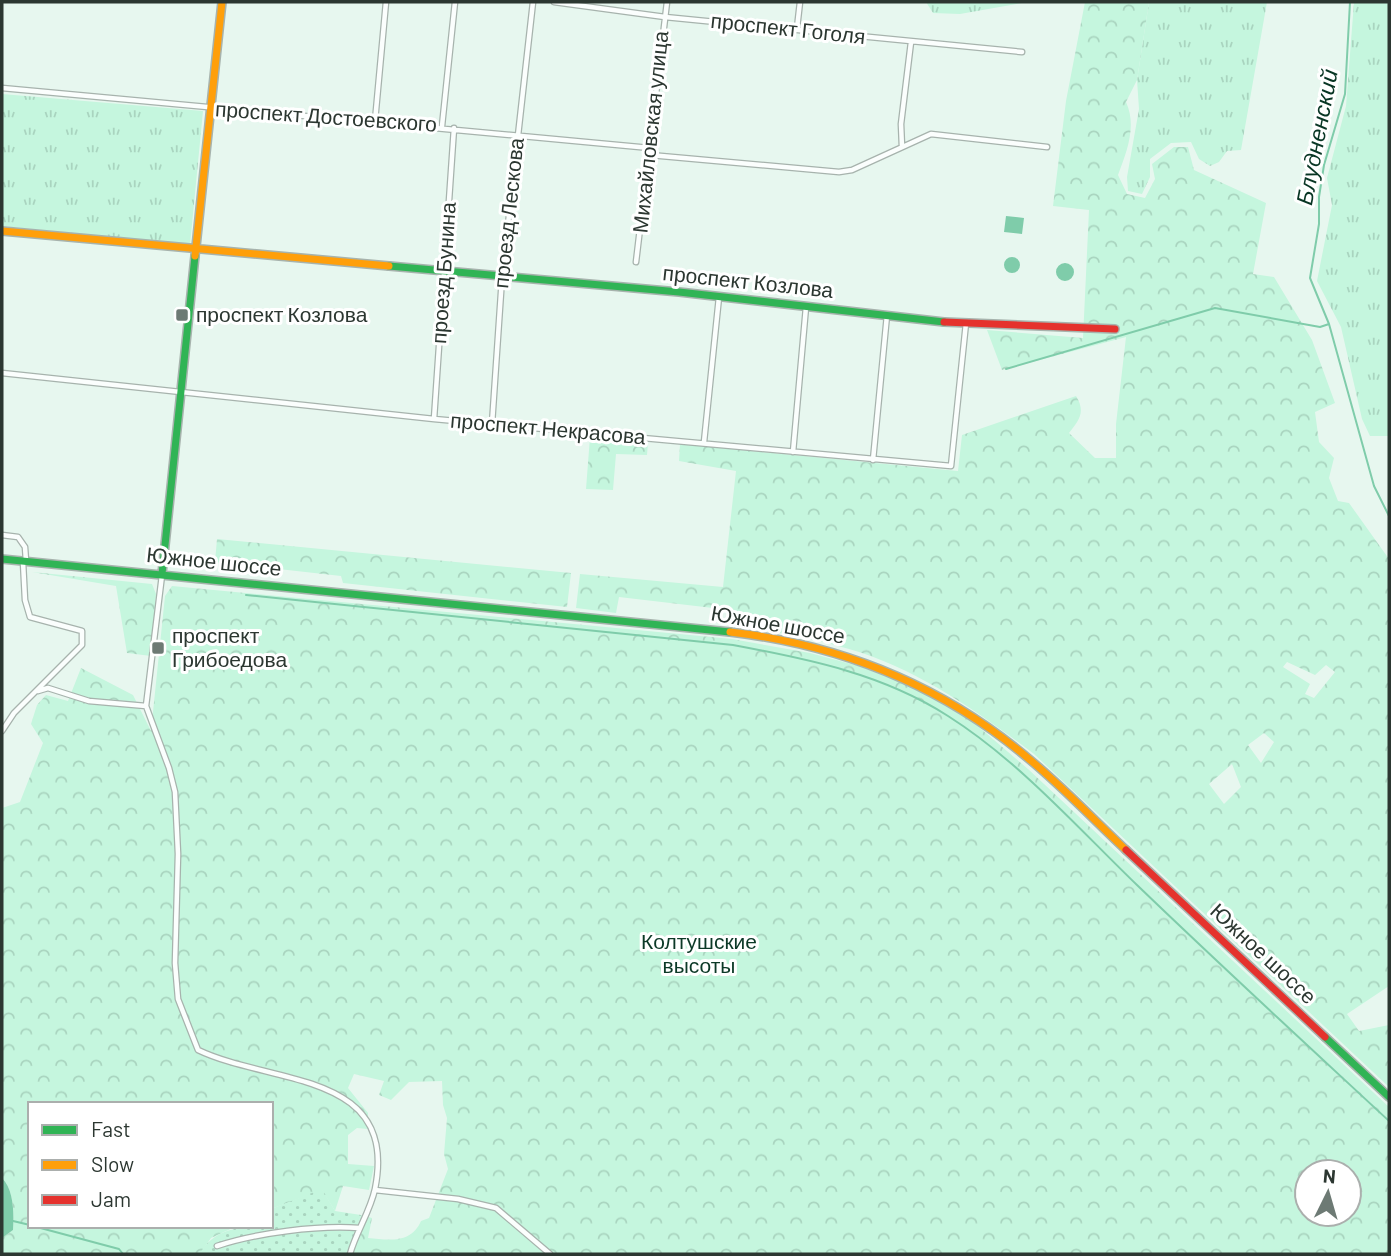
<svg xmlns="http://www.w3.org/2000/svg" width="1391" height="1256" viewBox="0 0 1391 1256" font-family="Barlow,sans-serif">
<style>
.grass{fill:url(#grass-tufts)}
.forest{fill:url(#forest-crowns);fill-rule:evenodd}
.garden{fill:url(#garden-dots)}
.water{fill:#7fccaa}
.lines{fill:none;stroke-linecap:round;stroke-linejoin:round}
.stream{stroke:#7fccaa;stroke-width:2}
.street-casing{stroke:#a7b3ad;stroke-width:7}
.fast-casing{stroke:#a7b3ad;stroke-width:10}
.slow-casing{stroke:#a7b3ad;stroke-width:10}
.jam-casing{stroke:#a7b3ad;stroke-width:10}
.street{stroke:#fbfefd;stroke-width:4.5}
.fast{stroke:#30b455;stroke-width:7}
.slow{stroke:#ff9f0a;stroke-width:7}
.jam{stroke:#e5322d;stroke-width:7}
.poi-dot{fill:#6d7a74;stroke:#fff;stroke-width:2.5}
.labels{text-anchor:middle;stroke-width:6;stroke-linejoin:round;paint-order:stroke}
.street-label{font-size:21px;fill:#2c3731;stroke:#fff}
.poi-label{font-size:21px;fill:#2c3731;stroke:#fff;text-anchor:start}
.park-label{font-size:21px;fill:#0c3927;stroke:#fff}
.water-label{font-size:23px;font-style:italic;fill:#083624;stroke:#fff}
</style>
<defs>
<pattern id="grass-tufts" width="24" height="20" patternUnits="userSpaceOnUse" patternTransform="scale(1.75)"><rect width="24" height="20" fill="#c5f6de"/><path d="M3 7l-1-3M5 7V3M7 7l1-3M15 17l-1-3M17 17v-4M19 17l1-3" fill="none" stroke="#a9d4bf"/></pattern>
<pattern id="forest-crowns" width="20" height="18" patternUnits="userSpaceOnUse" patternTransform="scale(1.75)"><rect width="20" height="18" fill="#c5f6de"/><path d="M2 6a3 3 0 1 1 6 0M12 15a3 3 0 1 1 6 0" fill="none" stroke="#a9d4bf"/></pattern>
<pattern id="garden-dots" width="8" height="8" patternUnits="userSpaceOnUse" patternTransform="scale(1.75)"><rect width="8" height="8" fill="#c5f6de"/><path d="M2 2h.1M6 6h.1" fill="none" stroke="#a9d4bf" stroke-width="1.8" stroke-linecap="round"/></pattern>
</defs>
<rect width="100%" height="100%" fill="#e7f7ef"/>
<!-- grass -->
<path class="grass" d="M926 2H1028L960 14 933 13Z
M1149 2H1267L1241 150 1227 151 1219 162 1210 166 1199 159 1191 142 1171 143 1150 159V177L1142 194 1128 191 1127 177 1139 109 1137 80Z
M1354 2H1389V436H1370L1362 419 1341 327 1317 281 1332 205 1327 178 1346 106Z
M2 94 203 111 190 245 2 226Z"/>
<!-- forest -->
<path class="forest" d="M1085 2H1149L1137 80 1126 102C1137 126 1127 151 1118 175L1127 194 1145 198 1155 179 1152 164 1174 147H1188L1194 170 1266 203 1253 274 1274 277 1312 340 1335 403 1315 412 1319 442 1334 458 1329 478 1338 501 1349 503 1389 559V986L1347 1014 1359 1031 1389 1025V1087L1034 754C977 711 918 669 849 649 809 637 769 631 729 624L730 610 619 597 616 613 576 608 580 574 723 587 736 471 679 461 680 444 958 471 962 435 1076 396C1086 412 1079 420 1069 433L1095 458H1116V424L1126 337 1002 370 987 330 1083 338 1089 210 1053 206 1066 101ZM1287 662 1315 675 1326 665 1335 672 1314 698 1305 694 1310 684 1283 667ZM1264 733 1274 742 1261 763 1248 745ZM1232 764 1241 787 1224 804 1209 784Z
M590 437 648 443 647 455 616 454 613 490 586 489Z
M217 539 571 573 567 607 343 583 341 576 215 562Z
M32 572 152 584 156 594 151 656 127 653 116 586Z
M172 586 732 639 810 653 859 666 915 688 973 722 1028 769 1389 1107V1254H348L361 1215 372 1218 368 1238C389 1240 411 1244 421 1221L429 1218 448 1169 444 1154 447 1118 443 1105 442 1081 409 1082 391 1100 379 1095 384 1081 354 1074 348 1088 368 1113V1129L357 1128 348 1135V1164L374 1166 369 1190 343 1186 335 1211 322 1190 271 1209V1104H30V1226H237L211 1238 200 1254H2V1238L13 1230C14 1213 14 1190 2 1178V808L20 802 43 743 31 724 37 705 46 695 68 701 81 668 133 695 151 731 165 596ZM1307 1172H1349V1214H1307Z"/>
<!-- garden -->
<path class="garden" d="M322 1189 335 1211 361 1215 348 1254H200C214 1227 244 1226 271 1226V1209Z"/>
<!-- water -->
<path class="water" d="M1006 216 1024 218 1022 234 1004 232Z
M1004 265a8 8 0 1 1 16 0a8 8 0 1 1-16 0Z
M1056 272a9 9 0 1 1 18 0a9 9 0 1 1-18 0Z
M2 1178C14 1190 14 1213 13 1230L2 1238Z"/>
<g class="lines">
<!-- stream -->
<path class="stream" d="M1350 2 1345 94 1324 165 1319 197V224L1310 278 1329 324 1374 486 1389 516
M1006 369 1215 308 1320 327 1329 324
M246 595 733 645C808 659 883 674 948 716 1019 761 1077 827 1137 885 1220 965 1305 1043 1389 1121
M13 1221 30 1225
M33 1226 119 1249 123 1254"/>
<defs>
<path id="street" d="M554 2 665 17 1022 52
M797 28 800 2
M2 88C218 109 434 127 650 148
M375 121 386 2
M442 126 455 2
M902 147 901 124 911 42
M650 155 839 172 852 170 931 134 1047 147
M636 262 667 2
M2 373 434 419 951 466 966 323
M434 419 454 128
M492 424 502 278 533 2
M704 442 719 297
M793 452 806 307
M873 460 887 315
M2 535 18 537 25 547 26 561
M162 575 146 706 169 768 175 792 178 854 175 963 178 999 198 1050C271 1085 399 1070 375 1189 370 1212 356 1232 350 1254
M38 691 48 688 89 701 146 706
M2 731 14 713 82 645V631L30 617 25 600 23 562
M375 1190 458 1199 496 1208 550 1254
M217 1246C256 1233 318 1225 359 1228"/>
<path id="fast" d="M389 266 679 292 944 322
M2 559 730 632
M162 574 195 256
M1325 1037 1389 1097"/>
<path id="slow" d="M2 231 389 266
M195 256 222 2
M730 632C841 645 943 686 1029 759 1063 787 1094 820 1126 850"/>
<path id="jam" d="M944 322 1115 329
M1126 850 1325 1037"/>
</defs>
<!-- street casing -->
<use href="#street" class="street-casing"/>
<!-- fast casing -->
<use href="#fast" class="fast-casing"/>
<!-- slow casing -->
<use href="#slow" class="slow-casing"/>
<!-- jam casing -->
<use href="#jam" class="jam-casing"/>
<!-- street -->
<use href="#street" class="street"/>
<!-- fast -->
<use href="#fast" class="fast"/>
<!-- slow -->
<use href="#slow" class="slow"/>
<!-- jam -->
<use href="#jam" class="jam"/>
</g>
<!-- markers -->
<g class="poi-dot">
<rect x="175" y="308" width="14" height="14" rx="3.5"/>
<rect x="151" y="641" width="14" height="14" rx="3.5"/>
</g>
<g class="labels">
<!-- street labels -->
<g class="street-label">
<text transform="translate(788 29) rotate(6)" y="7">проспект Гоголя</text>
<text transform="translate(326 117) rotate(4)" y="7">проспект Достоевского</text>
<text transform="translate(651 132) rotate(-84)" y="7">Михайловская улица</text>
<text transform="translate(509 213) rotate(-84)" y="7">проезд Лескова</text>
<text transform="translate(444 273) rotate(-86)" y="7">проезд Бунина</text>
<text transform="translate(748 282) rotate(6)" y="7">проспект Козлова</text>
<text transform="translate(548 429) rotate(5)" y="7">проспект Некрасова</text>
<text transform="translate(214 562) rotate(6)" y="7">Южное шоссе</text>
<text transform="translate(778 625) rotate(10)" y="7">Южное шоссе</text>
<text transform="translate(1263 954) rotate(43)" y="7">Южное шоссе</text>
</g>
<!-- poi labels -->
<g class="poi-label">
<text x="196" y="322">проспект Козлова</text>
<text x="172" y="643">проспект<tspan x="172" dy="24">Грибоедова</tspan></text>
</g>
<!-- park labels -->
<g class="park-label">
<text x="699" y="949">Колтушские<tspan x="699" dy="24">высоты</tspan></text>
</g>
<!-- water labels -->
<g class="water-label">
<text transform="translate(1317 137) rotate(-79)" y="8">Блудненский</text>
</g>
</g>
<!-- border -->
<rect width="1391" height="1256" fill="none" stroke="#2c3731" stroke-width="7"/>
<!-- legend -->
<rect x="28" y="1102" width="245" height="126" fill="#ffffff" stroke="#abafad" stroke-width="2"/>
<rect x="42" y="1125" width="35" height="10" fill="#30b455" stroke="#abafad" stroke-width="2"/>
<text x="91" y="1137" font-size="21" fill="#2c3731">Fast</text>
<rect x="42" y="1160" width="35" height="10" fill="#ff9f0a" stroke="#abafad" stroke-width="2"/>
<text x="91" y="1172" font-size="21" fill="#2c3731">Slow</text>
<rect x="42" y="1195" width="35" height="10" fill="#e5322d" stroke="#abafad" stroke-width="2"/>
<text x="91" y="1207" font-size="21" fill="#2c3731">Jam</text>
<!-- north arrow -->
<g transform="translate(1328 1193) rotate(5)"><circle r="33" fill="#ffffff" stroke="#abafad" stroke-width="2"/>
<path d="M0-5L12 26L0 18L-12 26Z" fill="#6d7a74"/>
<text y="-10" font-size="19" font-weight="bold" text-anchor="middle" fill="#2c3731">N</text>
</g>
</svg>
